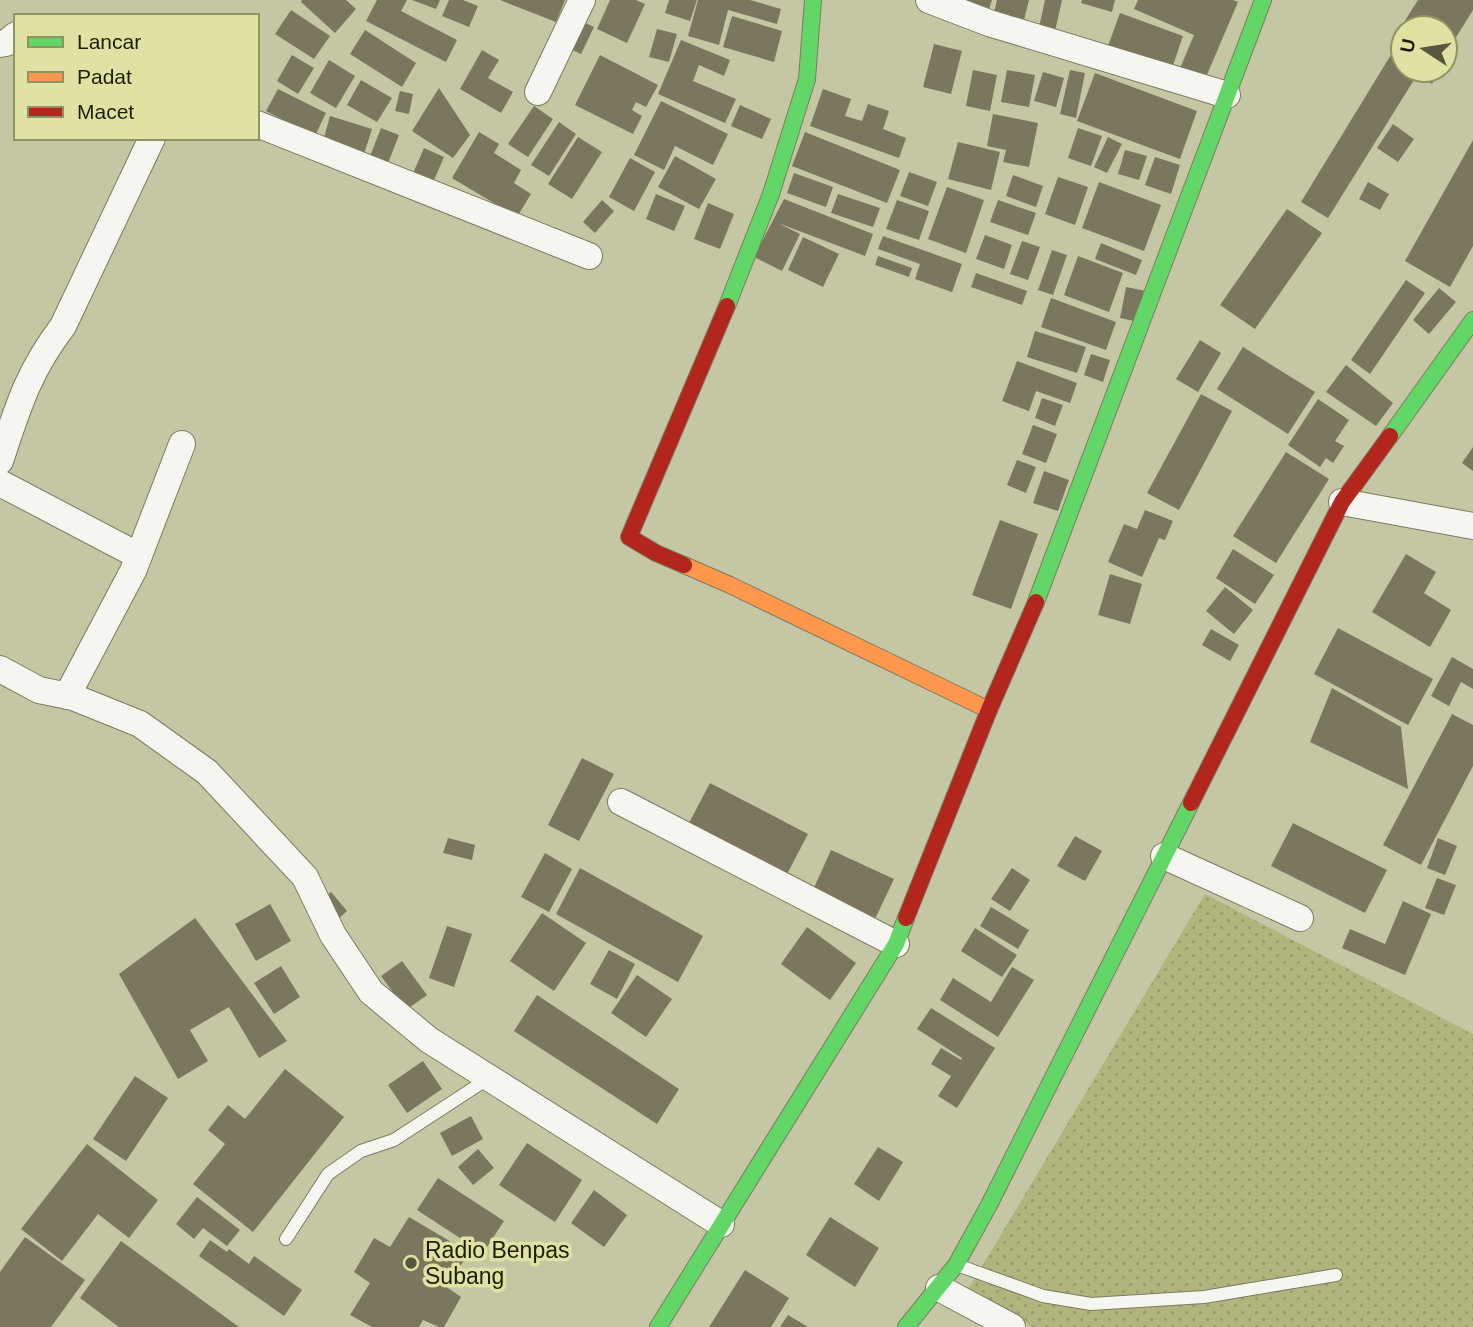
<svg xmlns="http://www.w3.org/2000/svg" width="1473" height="1327" viewBox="0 0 1473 1327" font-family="Arial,sans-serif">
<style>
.green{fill:url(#green-dots)}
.building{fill:#7a775e}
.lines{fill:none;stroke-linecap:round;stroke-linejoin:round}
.lane-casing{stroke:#7b7c60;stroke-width:14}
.street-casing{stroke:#7b7c60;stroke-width:28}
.fast-casing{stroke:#7b7c60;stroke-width:18}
.slow-casing{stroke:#7b7c60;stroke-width:18}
.jam-casing{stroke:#7b7c60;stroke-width:18}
.lane{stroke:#f6f6f1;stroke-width:12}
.street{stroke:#f6f6f1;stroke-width:26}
.fast{stroke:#63d668;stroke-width:16}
.slow{stroke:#ff974d;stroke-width:16}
.jam{stroke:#b3261e;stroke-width:16}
.poi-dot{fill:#58583c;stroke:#dfe2a2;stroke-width:2.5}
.labels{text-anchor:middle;stroke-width:7;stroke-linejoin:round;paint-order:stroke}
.poi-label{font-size:23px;fill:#1d1d04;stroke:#dfe2a2;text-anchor:start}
</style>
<defs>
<pattern id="green-dots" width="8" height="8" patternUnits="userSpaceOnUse" patternTransform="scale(1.75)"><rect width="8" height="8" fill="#b2b47d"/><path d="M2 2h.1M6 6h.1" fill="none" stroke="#999a6a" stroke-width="1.8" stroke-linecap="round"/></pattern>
</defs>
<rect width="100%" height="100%" fill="#c5c6a3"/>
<!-- green -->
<path class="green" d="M1205 894 1473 1034V1327H1033L966 1293Z"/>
<!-- building -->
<path class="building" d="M302 0H346L356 9 335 33 301 2Z
M377 0H407L401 11 457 40 446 62 366 21Z
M412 0H440L436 9Z
M449 0H463L478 6 469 27 442 16Z
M500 0H565L556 22Z
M610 0H636L645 4 627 43 597 29Z
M669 0H697L690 21 665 13Z
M698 0H750L781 9 777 24 728 10 719 45 688 36Z
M965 0H992L988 13Z
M997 0H1029L1023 24 993 17Z
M1045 0H1062L1054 36 1038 32Z
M1082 0H1115L1112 12 1081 3Z
M1138 0H1233L1238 2 1203 84 1178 73 1194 35 1134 9Z
M1418 0H1473V10L1445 55V28L1401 27Z
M291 10 330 36 314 59 275 34Z
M1120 13 1183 36 1169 77 1105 54Z
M732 16 782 31 774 62 723 47Z
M579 20 594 27 581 54 566 47Z
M657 29 677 34 669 62 649 57Z
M365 30 416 63 402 87 350 54Z
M681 40 730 60 724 76 699 65 693 81 736 99 725 123 658 94Z
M1400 40 1403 42V70H1440L1432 84 1417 75 1328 218 1301 202Z
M934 44 962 51 951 94 923 87Z
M482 50 499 60 488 78 513 92 501 113 460 89Z
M292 55 314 68 298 94 277 81Z
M600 55 658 85 646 107 636 102 632 110 642 116 633 134 575 105Z
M329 60 355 76 336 108 310 93Z
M973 70 997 75 990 111 966 106Z
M1007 70 1035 75 1029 107 1001 102Z
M1070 70 1085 73 1076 118 1060 114Z
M1043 72 1064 78 1056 107 1034 101Z
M1095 73 1197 111 1180 159 1077 121Z
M361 80 392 98 377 122 347 105Z
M439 88 470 135 453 158 412 131Z
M278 89 326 113 315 136 266 111Z
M823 89 851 99 845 116 862 121 868 104 889 111 883 129 906 138 899 158 810 126Z
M400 91 413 94 409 114 395 111Z
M661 101 728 134 713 165 675 146 664 170 634 155Z
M740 105 771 119 762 139 731 126Z
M534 106 553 119 528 157 508 144Z
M993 114 1038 123 1029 167 1003 162 1006 150 987 146Z
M330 116 372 129 363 157 322 145Z
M559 122 576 134 549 176 531 165Z
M1393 124 1414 139 1398 162 1377 148Z
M381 128 399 135 385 171 367 164Z
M1078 128 1102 136 1091 166 1068 158Z
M479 132 499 144 494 153 521 170 514 183 531 194 517 217 452 178Z
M805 132 900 170 887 203 792 166Z
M578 137 602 152 572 199 548 184Z
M1108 137 1122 144 1107 173 1094 167Z
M1473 140V246L1450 287 1405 261Z
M958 142 1000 152 991 190 948 179Z
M424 148 444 157 431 187 411 178Z
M1125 150 1147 156 1139 180 1118 174Z
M675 156 716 179 699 209 658 187Z
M1155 157 1180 165 1171 194 1145 185Z
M630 158 655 172 634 211 609 197Z
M909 172 937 182 928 206 900 196Z
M794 173 833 187 826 207 787 193Z
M1013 175 1043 186 1036 207 1006 196Z
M1058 177 1088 187 1075 225 1045 214Z
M1099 182 1161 205 1144 251 1082 228Z
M1368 182 1389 194 1380 210 1359 199Z
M947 187 984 200 966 253 928 239Z
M656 194 685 206 674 231 646 219Z
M838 194 880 208 873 227 831 213Z
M784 199 873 234 865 256 778 223 800 234 782 271 754 257Z
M602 200 614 211 595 233 583 222Z
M897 200 929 211 919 240 886 229Z
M998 200 1036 213 1028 235 990 222Z
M708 203 734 214 720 249 694 239Z
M1287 209 1322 233 1255 329 1220 305Z
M985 235 1012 245 1004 269 976 259Z
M883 236 962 264 952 292 915 279 920 264 878 249Z
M803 237 839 254 823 287 788 270Z
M1022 241 1040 247 1028 280 1010 274Z
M1101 243 1142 260 1136 275 1095 259Z
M1052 250 1067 255 1053 295 1038 290Z
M878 256 912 268 909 277 875 265Z
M1078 256 1123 273 1109 312 1064 295Z
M976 273 1027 291 1022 305 971 287Z
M1406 280 1425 293 1370 374 1351 360Z
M1126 287 1146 291 1139 322 1120 318Z
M1439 288 1456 302 1429 334 1413 320Z
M1051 298 1116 322 1106 350 1041 327Z
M1035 331 1086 347 1077 373 1027 357Z
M1200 340 1221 353 1198 392 1176 379Z
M1243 347 1315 392 1288 434 1217 389Z
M1091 354 1110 360 1103 382 1084 375Z
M1017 361 1077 383 1070 403 1036 391 1029 411 1002 401Z
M1346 365 1393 403 1376 426 1326 392Z
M1201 394 1232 411 1179 510 1147 493Z
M1042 398 1063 405 1055 426 1035 418Z
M1318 399 1349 420 1335 441 1344 446 1333 463 1326 458 1320 467 1288 445Z
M1033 425 1057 434 1046 463 1022 454Z
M1473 447V471L1462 463Z
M1286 452 1329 479 1276 563 1233 536Z
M1017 460 1036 467 1026 493 1007 485Z
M1044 471 1069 480 1058 511 1033 503Z
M1145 510 1173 521 1165 540 1159 538 1142 577 1108 562 1124 524 1137 529Z
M1000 520 1038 534 1011 609 972 595Z
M1233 549 1274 575 1255 604 1216 578Z
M1406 554 1436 572 1424 593 1451 610 1430 647 1372 612Z
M1110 574 1142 584 1130 624 1098 615Z
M1225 587 1253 610 1234 634 1206 611Z
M1338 628 1433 679 1408 725 1314 674Z
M1211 629 1239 645 1230 661 1202 645Z
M1452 657 1473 669V689L1461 682 1449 706 1431 696Z
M1332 688 1401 727 1408 789 1310 742Z
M1452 714 1473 725V766L1421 865 1383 845Z
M582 758 614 774 579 841 548 825Z
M710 783 808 834 787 874 689 823Z
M1293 823 1387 870 1365 913 1271 866Z
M1075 836 1102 851 1085 881 1057 866Z
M448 838 475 845 472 860 443 853Z
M1438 838 1457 846 1445 875 1427 868Z
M831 850 894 879 875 919 813 890Z
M545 853 572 869 549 912 521 897Z
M580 868 703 936 678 982 556 914Z
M1012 868 1030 880 1010 911 991 899Z
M1437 878 1456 885 1444 915 1425 908Z
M331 892 347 911 337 920 321 900Z
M1403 901 1431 914 1405 975 1342 948 1350 929 1385 944Z
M270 904 291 941 256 961 235 924Z
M991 907 1029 930 1018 949 980 926Z
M542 913 586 943 554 991 510 961Z
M195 918 287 1041 259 1058 229 1007 190 1030 208 1061 178 1079 119 974Z
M447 926 472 934 454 987 429 978Z
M807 927 856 963 830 1000 781 964Z
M975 928 1017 955 1002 977 961 951Z
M609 950 635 964 617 999 590 984Z
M402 961 427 995 406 1010 381 976Z
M281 966 300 997 274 1014 254 983Z
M1012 967 1034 980 998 1037 940 1000 953 978 991 1002Z
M637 975 672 999 646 1037 611 1013Z
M537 995 679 1089 657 1124 514 1031Z
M931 1008 995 1048 957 1108 938 1096 951 1076 931 1064 941 1048 961 1060 962 1058 917 1029Z
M423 1061 442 1089 407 1113 388 1085Z
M285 1069 344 1117 253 1232 193 1184 225 1144 208 1130 228 1105 245 1119Z
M135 1076 168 1098 126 1161 93 1139Z
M471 1116 483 1139 452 1156 440 1133Z
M527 1143 582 1180 555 1222 499 1185Z
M87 1144 158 1200 129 1238 98 1214 62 1261 21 1229Z
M878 1147 903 1162 879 1201 854 1184Z
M478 1149 494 1168 473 1185 458 1167Z
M438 1178 504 1221 483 1253 417 1210Z
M594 1190 627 1215 604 1247 571 1223Z
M197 1197 240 1230 227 1246 203 1228 194 1239 176 1224Z
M409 1217 470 1253 445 1286 461 1297 444 1327H439L423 1320 419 1327H372L350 1315 370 1283 354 1272 374 1238 390 1247Z
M830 1217 879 1248 855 1287 806 1255Z
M25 1237 85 1280 51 1327H0V1272Z
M210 1240 227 1252 229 1249 249 1264 254 1256 302 1290 284 1316 199 1256Z
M121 1241 239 1327H119L80 1298Z
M745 1270 789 1298 771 1327H709Z
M788 1315 808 1327H780Z"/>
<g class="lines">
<defs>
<path id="lane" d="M286 1239 328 1174 361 1151 394 1140 489 1078
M960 1266 1043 1296 1091 1304 1204 1297 1336 1275"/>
<path id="street" d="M929 0 989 23 1227 95
M0 44 6 43 16 35
M538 92 582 0
M257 124 589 256
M0 461C18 407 28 372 63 326L152 138
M0 483 139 556
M1342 502 1473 526
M0 669 39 690 73 697 140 724 207 772 305 877 333 935 371 992 429 1040 721 1224
M67 696 133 571 182 444
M621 802 896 944
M1164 856 1300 918
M939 1288 1012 1327"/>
<path id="fast" d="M727 306 771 194 807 79 813 0
M1390 436 1473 320
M1036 602 1263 0
M658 1327 896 944 906 918
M906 1327 956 1265 989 1205 1191 803"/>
<path id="slow" d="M684 565 730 585 989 710"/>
<path id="jam" d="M684 565 656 553 629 537 727 306
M1191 803 1342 502 1390 436
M906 918 989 710 1036 602"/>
</defs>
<!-- lane casing -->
<use href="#lane" class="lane-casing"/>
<!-- street casing -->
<use href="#street" class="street-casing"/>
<!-- fast casing -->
<use href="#fast" class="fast-casing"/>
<!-- slow casing -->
<use href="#slow" class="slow-casing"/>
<!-- jam casing -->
<use href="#jam" class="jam-casing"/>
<!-- lane -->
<use href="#lane" class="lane"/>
<!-- street -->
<use href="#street" class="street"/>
<!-- fast -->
<use href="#fast" class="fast"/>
<!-- slow -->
<use href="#slow" class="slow"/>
<!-- jam -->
<use href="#jam" class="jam"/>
</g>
<!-- markers -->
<circle class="poi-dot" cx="411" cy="1263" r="7"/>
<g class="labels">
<!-- poi labels -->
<g class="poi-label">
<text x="425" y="1258">Radio Benpas<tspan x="425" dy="26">Subang</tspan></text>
</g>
</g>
<!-- legend -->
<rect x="14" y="14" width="245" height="126" fill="#dfe2a2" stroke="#919363" stroke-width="2"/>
<rect x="28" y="37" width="35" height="10" fill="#63d668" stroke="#919363" stroke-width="2"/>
<text x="77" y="49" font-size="21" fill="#1d1d04">Lancar</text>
<rect x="28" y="72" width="35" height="10" fill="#ff974d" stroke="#919363" stroke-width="2"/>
<text x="77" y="84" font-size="21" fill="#1d1d04">Padat</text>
<rect x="28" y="107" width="35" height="10" fill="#b3261e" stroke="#919363" stroke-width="2"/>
<text x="77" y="119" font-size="21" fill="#1d1d04">Macet</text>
<!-- north arrow -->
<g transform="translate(1424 49) rotate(282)"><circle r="33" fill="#dfe2a2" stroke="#919363" stroke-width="2"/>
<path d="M0-5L12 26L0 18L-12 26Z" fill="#58583c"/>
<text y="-10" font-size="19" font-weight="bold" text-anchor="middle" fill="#1d1d04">U</text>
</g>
</svg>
